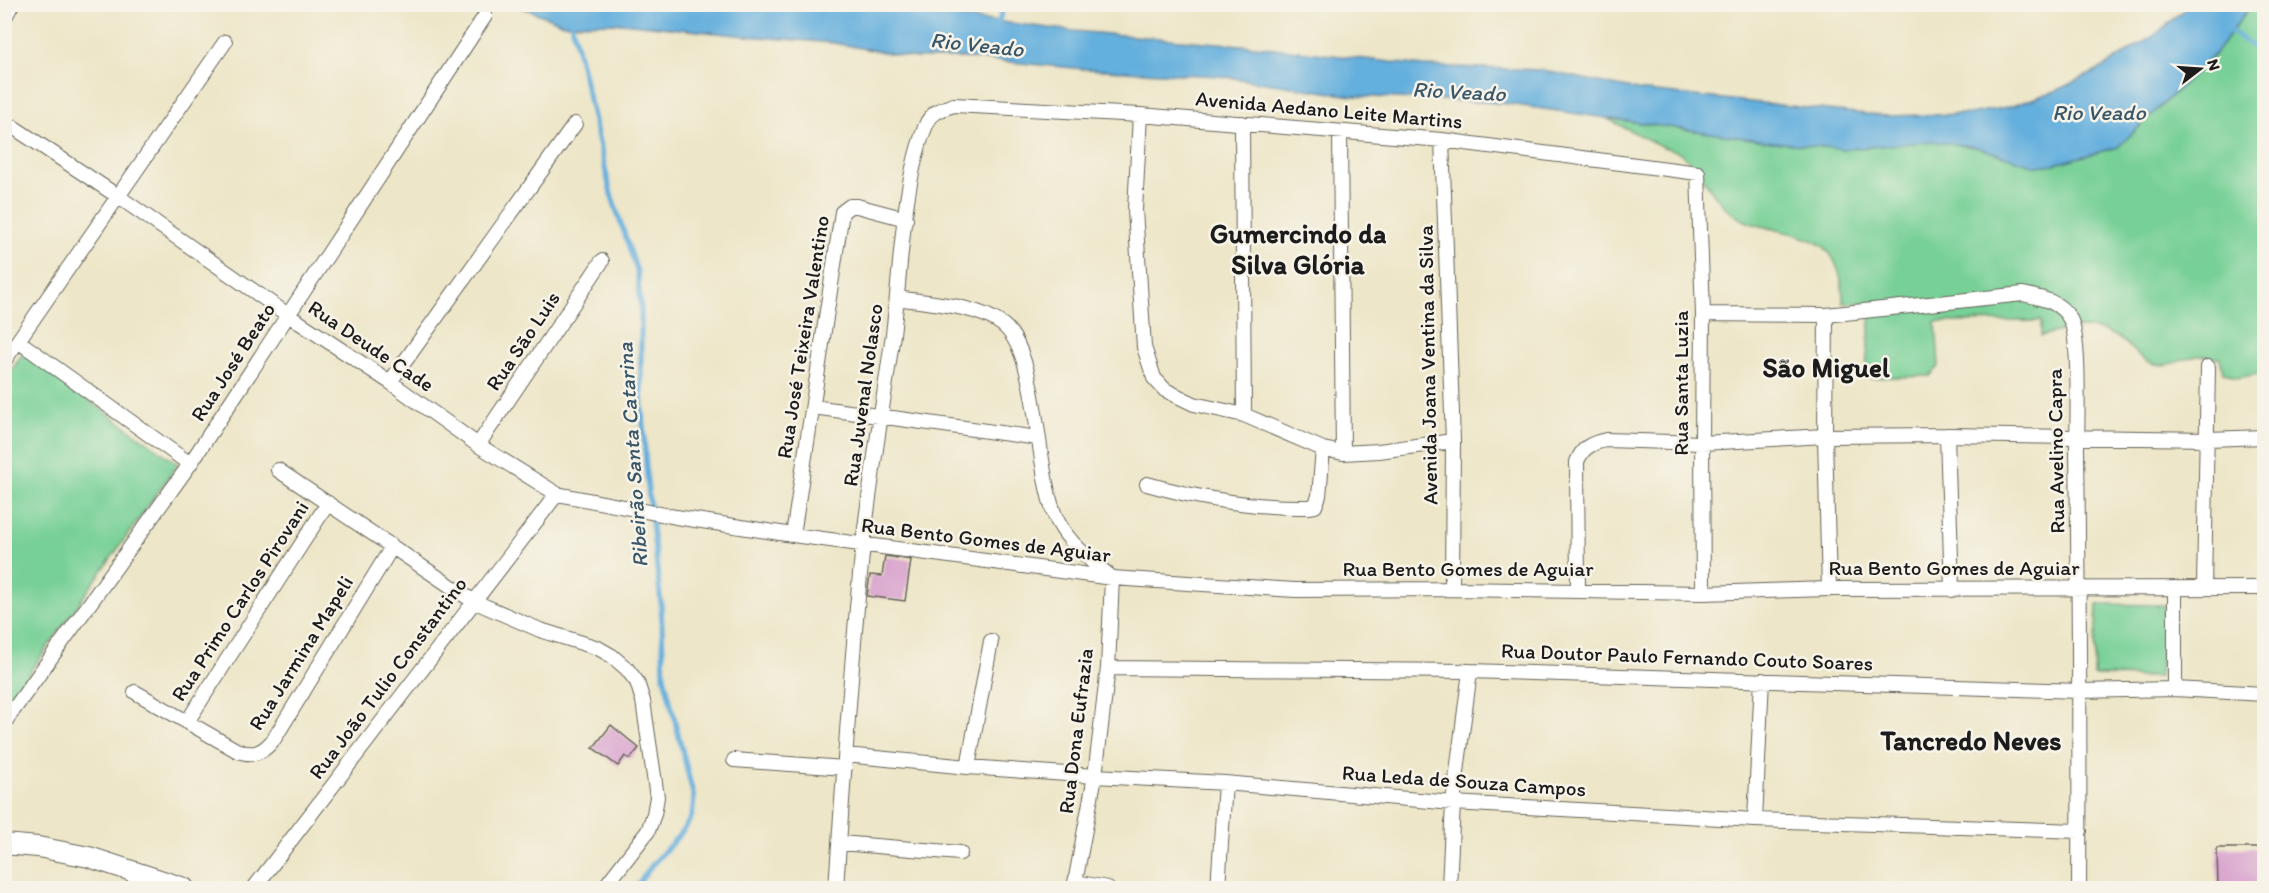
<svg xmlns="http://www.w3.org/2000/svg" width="2269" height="893" viewBox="0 0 2269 893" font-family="Itim,sans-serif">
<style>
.green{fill:#77d096;stroke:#4a7659;stroke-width:1.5}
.water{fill:#64afdd;stroke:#40667c;stroke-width:1.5}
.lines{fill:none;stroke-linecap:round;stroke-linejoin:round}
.stream{stroke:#64afdd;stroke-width:5}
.building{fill:#d8a1cd}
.street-casing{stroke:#656358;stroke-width:16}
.secondary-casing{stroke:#656358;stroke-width:22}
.street{stroke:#fff;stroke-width:14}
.secondary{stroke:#fff;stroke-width:20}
.labels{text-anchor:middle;stroke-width:5;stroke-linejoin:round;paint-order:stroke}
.street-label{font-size:21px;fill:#1c1c1c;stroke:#f7f3e8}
.water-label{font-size:22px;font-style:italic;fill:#395769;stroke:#f7f3e8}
.district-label{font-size:27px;font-weight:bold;fill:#1c1c1c;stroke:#f7f3e8}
</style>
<rect width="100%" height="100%" fill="#f7f3e8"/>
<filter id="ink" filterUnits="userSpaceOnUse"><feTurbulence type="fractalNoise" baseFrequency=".0167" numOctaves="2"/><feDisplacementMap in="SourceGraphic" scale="12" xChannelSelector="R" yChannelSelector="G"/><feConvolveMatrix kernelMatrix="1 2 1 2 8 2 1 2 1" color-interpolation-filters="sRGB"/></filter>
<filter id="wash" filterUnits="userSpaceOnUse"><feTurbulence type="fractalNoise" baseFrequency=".008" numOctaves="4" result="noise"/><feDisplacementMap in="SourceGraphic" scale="24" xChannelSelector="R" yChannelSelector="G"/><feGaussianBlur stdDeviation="1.35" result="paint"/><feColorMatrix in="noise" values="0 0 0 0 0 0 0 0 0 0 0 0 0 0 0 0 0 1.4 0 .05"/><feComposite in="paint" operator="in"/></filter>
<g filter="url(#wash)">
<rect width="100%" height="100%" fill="#ede6c8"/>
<!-- green -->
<path class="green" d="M2251 5H2264V373L2237 378 2223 372 2220 359C2213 357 2205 355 2198 356 2179 359 2169 370 2149 362 2140 359 2131 348 2124 342 2097 321 2071 328 2041 336V321L1936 322 1939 366 1930 376 1865 378 1872 303H1843C1843 284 1840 263 1825 248 1809 233 1765 230 1743 220 1715 206 1706 176 1684 156 1678 150 1667 149 1659 145 1641 137 1624 127 1606 118L1773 142 1846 149 1934 141 1976 147 2036 166 2054 164 2118 147 2215 54Z
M23 353 178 464 5 707V380Z
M2097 604 2164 605 2160 677 2094 676Z"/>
<!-- water -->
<path class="water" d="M516 5H863L1074 31 1265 47 1424 66 1541 70 1637 90 1885 116 1970 114 2012 106 2055 91 2097 71 2155 35 2189 5H2251L2215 54 2118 147 2054 164 2036 166 1976 147 1934 141 1846 149 1773 142 1502 103 1352 96 1219 76 1084 69 967 58H915L834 43 746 36 622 23 564 24Z"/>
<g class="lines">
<!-- stream -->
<path class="stream" d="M567 4 611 194 637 271 641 308V394L647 480 661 604 664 676 694 798 692 816 682 832 652 865 635 888
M997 26 1005 4
M2228 29 2255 48 2264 51"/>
</g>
<g id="blocks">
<!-- building -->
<path class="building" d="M885 556 911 560 905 601 867 596 870 575 882 576Z
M611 725 639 748 630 759 625 756 618 766 593 748Z
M2217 848H2265V888H2218Z"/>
</g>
</g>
<g filter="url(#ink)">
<use href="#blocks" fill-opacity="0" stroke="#656358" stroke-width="1.5"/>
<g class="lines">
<defs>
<path id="street" d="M4 19 12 4
M1140 115 1135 210 1144 347 1154 378 1165 390 1194 404 1244 415 1323 449 1343 453 1379 451 1453 441
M4 121 119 197 288 315 390 382 478 445 557 494 676 517 793 535 1112 578 1295 590 1452 589 1703 593 1829 589 2264 588
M1242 123 1244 415
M1340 132 1343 453
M1442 140 1453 441 1452 589
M897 298C929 303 978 305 1003 325 1041 356 1034 475 1058 522 1071 546 1092 561 1112 578L1108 668 1095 776 1074 888
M1703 314 1826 315 2023 294C2041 298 2060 301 2070 319 2081 338 2077 424 2077 450 2079 596 2080 742 2079 888
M1826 315 1825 436 1829 589
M18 341 190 464
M4 361 225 42
M390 382 575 124
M813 407 1038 438
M1947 435 1952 590
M478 445 602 261
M278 470 473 601 540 630 598 648 612 656 627 669 637 682 643 701 657 797 654 814 648 831 604 888
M1147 484C1200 499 1254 508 1309 507L1315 506 1319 496 1323 449
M793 535 842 212 850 206H857L906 219
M2204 588 2208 367
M1578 590 1577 462C1582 448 1591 443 1606 440L1702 443 1825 436 1947 435 2208 439 2264 437
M1108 668 1470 671 2079 691 2175 689 2264 694
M2175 689V588
M135 692 236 750C253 757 263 753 274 739L392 547
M187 722 328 503
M4 723 190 464 485 16
M846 755 968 767 1095 776 1225 783 1453 803 1755 820 2080 831
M734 760 845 768
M968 767 991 641
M1755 820 1762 680
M840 843 960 853
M1075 882 1107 888
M254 888 557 494
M836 888C844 774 851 659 863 545 871 475 883 405 893 334 901 270 902 184 926 125 931 112 942 109 954 105L1140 115 1442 140 1698 173 1703 314 1702 443 1703 593
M1218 888 1225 783
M1449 888 1453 803 1470 671"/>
<path id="secondary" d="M4 844 38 847 89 857 184 888"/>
</defs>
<!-- street casing -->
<use href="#street" class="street-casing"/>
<!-- secondary casing -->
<use href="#secondary" class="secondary-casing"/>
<!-- street -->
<use href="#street" class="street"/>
<!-- secondary -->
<use href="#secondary" class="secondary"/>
</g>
</g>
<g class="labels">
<!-- street labels -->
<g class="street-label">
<text transform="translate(1329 110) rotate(5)" y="7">Avenida Aedano Leite Martins</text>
<text transform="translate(803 337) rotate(-81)" y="7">Rua José Teixeira Valentino</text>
<text transform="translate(523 341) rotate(-56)" y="7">Rua São Luis</text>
<text transform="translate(371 346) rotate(34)" y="7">Rua Deude Cade</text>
<text transform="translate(233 362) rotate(-57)" y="7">Rua José Beato</text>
<text transform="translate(1428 365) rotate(-91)" y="7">Avenida Joana Ventina da Silva</text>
<text transform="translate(1681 383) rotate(-90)" y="7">Rua Santa Luzia</text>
<text transform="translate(863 395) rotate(-82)" y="7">Rua Juvenal Nolasco</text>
<text transform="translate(2056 451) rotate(-91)" y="7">Rua Avelino Capra</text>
<text transform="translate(986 540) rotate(7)" y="7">Rua Bento Gomes de Aguiar</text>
<text x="1954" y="575">Rua Bento Gomes de Aguiar</text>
<text x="1468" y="576">Rua Bento Gomes de Aguiar</text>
<text transform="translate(240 601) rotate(-57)" y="7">Rua Primo Carlos Pirovani</text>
<text transform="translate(301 653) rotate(-58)" y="7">Rua Jarmina Mapeli</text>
<text transform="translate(1687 657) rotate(2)" y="7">Rua Doutor Paulo Fernando Couto Soares</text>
<text transform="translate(388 678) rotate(-53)" y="7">Rua João Tulio Constantino</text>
<text transform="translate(1076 731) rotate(-83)" y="7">Rua Dona Eufrazia</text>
<text transform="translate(1464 781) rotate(4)" y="7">Rua Leda de Souza Campos</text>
</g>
<!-- water labels -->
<g class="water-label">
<text transform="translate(977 44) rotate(6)" y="8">Rio Veado</text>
<text transform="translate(1459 91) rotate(3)" y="8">Rio Veado</text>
<text x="2099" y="120">Rio Veado</text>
<text transform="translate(632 455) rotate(-94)" y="8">Ribeirão Santa Catarina</text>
</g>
<!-- district labels -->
<g class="district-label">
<text x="1298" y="243">Gumercindo da<tspan x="1298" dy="31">Silva Glória</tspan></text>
<text x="1826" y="377">São Miguel</text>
<text x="1971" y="750">Tancredo Neves</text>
</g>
</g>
<!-- margin -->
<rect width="2269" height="893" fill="none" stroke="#f7f3e8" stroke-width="24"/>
<!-- north arrow -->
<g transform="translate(2200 69) rotate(73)" stroke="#f7f3e8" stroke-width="4.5" paint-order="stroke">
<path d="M0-4.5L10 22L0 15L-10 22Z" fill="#1c1c1c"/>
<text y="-9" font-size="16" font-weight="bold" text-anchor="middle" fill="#1c1c1c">N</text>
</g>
</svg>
